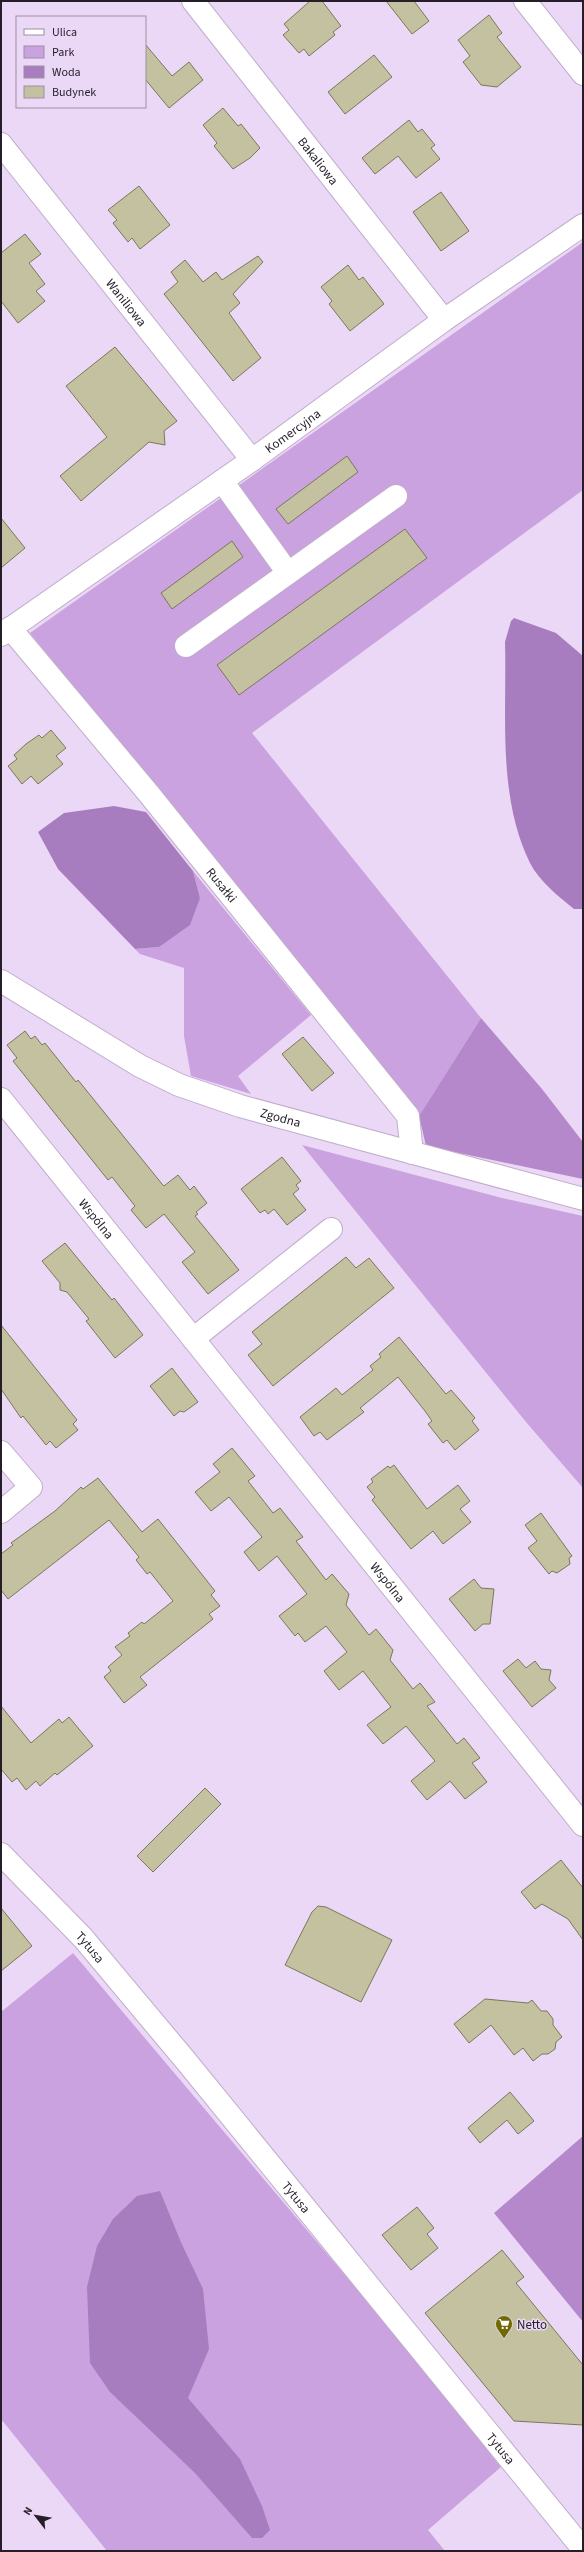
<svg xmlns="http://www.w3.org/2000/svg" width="584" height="2552" viewBox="0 0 584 2552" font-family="'Source Sans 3',sans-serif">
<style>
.green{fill:#caa2df}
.forest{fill:#b488cb}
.water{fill:#a87dbf}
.building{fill:#c3c1a0;stroke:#7a7859}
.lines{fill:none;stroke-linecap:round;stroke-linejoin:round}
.minor-casing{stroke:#bfadca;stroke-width:24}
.minor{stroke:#fff;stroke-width:22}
.labels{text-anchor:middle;stroke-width:3;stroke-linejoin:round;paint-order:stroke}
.street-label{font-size:13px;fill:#251e29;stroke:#ebd8f6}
.poi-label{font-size:13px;fill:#251e29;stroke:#ebd8f6;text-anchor:start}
</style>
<rect width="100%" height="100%" fill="#ebd8f6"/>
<!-- green -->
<path class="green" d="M583 242V490L252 733 481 1018 419 1116 30 633Z
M193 871 311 1015 238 1076 251 1094 191 1076 184 1036V968L140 954 135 949 159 947 200 898Z
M302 1145 502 1198 583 1216V1488L526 1422Z
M73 1953 371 2306 501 2467 428 2530 445 2551H107L1 2419V2012Z"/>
<!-- forest -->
<path class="forest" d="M481 1018 542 1089 583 1142V1179L426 1146 419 1116Z
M583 2136V2322L494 2213Z"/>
<!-- water -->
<path class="water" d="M514 618 556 633 583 656V909H574C559 897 539 881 530 863 497 796 507 714 505 642L511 621Z
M114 806 146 812 193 871 200 898 190 925 159 947 135 949 58 869 38 832 64 813Z
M160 2191 180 2240 203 2289 209 2349 188 2398 240 2459 262 2506 270 2530 262 2538H252L195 2473 110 2392 90 2363 87 2287 97 2246 113 2219 137 2196Z"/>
<!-- building -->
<path class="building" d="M310 1H322L341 26 333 32 335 35 309 56 304 49 299 53 283 35 289 30 284 24Z
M386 1H414L429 21 412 34Z
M489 15 502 33 497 37 521 67 497 87 481 85 463 62 470 56 458 40Z
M145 44 172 76 189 62 203 80 169 108 145 79Z
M374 55 392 77 345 114 328 92Z
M223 108 238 126 241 124 260 148 250 158 233 169 214 146 217 143 203 125Z
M409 120 418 132 422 129 435 145 431 148 440 159 416 178 398 156 375 174 362 158Z
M139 186 170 225 140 249 132 238 128 242 113 223 117 220 108 210Z
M441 192 469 231 441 251 413 212Z
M25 234 41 254 29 263 45 284 36 291 45 301 18 323 1 301V253Z
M258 256 263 262 233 294 240 303 229 313 261 358 233 381 164 294 178 282 171 272 185 260 203 282 216 272 222 280Z
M348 265 359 280 363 277 384 304 350 331 329 304 332 301 321 287Z
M115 347 177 421 164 431 165 445 149 442 81 501 60 476 107 437 66 386Z
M347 456 358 472 288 524 276 509Z
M1 518 25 548 1 568Z
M405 529 427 558 239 695 217 665Z
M232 541 243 557 172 609 161 593Z
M51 730 66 748 56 756 63 764 38 784 31 776 22 784 8 766 17 759 14 755 26 744 39 735 42 738Z
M25 1031 31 1039 35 1036 42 1045 45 1043 76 1082 78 1080 162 1184 164 1186 178 1175 190 1190 194 1186 207 1203 196 1212 198 1214 195 1216 239 1270 208 1294 182 1262 195 1252 164 1214 146 1228 131 1210 135 1206 112 1177 108 1180 13 1061 17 1058 7 1045Z
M303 1037 334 1073 312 1091 282 1054Z
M282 1157 301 1181 296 1185 299 1189 293 1194 306 1210 287 1225 274 1209 268 1214 265 1210 260 1213 241 1189Z
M65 1243 112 1300 114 1298 143 1335 115 1358 86 1321 89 1319 67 1292 60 1290V1283L42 1261Z
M346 1257 356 1268 369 1258 394 1288 273 1386 248 1355 262 1344 252 1332Z
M1 1325 77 1420 73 1424 78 1430 56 1448 50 1441 46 1445 23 1416 21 1418 1 1389Z
M399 1337 446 1394 451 1390 459 1399 475 1418 472 1421 479 1430 455 1450 447 1440 443 1443 428 1424 432 1421 425 1411 398 1377 360 1408 364 1412 327 1440 320 1432 314 1436 300 1417 336 1388 342 1395 373 1370 370 1366 381 1357 379 1354Z
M172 1368 198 1402 184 1412 180 1411 174 1416 150 1386Z
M232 1448 255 1476 248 1481 273 1513 280 1508 303 1537 296 1541 326 1580 332 1574 349 1594 346 1605 369 1635 376 1629 393 1650 390 1660 413 1689 420 1683 435 1702 427 1706 457 1744 464 1738 480 1758 472 1763 487 1782 465 1799 450 1781 427 1800 411 1781 435 1761 406 1726 383 1744 367 1725 391 1707 363 1671 339 1690 324 1671 347 1652 326 1626 305 1642 298 1633 295 1636 279 1616 307 1594 277 1556 259 1571 244 1552 262 1537 229 1497 211 1511 195 1492 220 1472 213 1464Z
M394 1465 427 1509 458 1485 470 1501 460 1509 471 1522 443 1544 433 1531 411 1549 372 1500 375 1497 367 1487 373 1482 371 1479 388 1466 390 1468Z
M98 1478 142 1532 158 1519 215 1591 211 1595 220 1606 209 1614 213 1619 140 1677 147 1685 124 1703 104 1677 111 1671 108 1667 122 1655 115 1647 130 1636 128 1633 142 1622 144 1624 173 1601 150 1572 147 1574 136 1560 139 1557 109 1520 8 1599 1 1590V1554L13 1545 11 1543 55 1511 81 1487 83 1489Z
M541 1513 572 1556 569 1558 570 1564 557 1573 552 1571 549 1574 528 1548 537 1541 525 1525Z
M474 1579 481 1588 494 1589 490 1624H483L475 1631 449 1599Z
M518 1659 526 1668 535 1661 541 1669 551 1670 549 1680 556 1688 532 1707 503 1671Z
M1 1706 31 1743 59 1719 62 1723 69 1717 93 1746 57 1775 55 1773 40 1786 36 1781 26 1790 17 1778 12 1782 1 1769Z
M205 1788 221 1804 153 1872 137 1856Z
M561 1860 583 1888V1940L568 1919 542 1904 535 1909 521 1892Z
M318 1906 326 1907 392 1940 361 2002 285 1965 312 1912Z
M1 1908 32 1946 1 1971Z
M485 1999 528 2003 532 2000 541 2011H547L553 2019V2025L562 2037 556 2042 555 2049 548 2054H542L533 2061 523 2048 514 2055 491 2025 469 2043 454 2024Z
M510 2092 534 2121 518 2134 507 2120 480 2143 468 2128Z
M417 2207 434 2228 427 2234 438 2248 411 2270 382 2235Z
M502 2250 524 2277 516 2283 583 2365V2425L514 2421 425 2313Z"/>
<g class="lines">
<defs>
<g id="minor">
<path id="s1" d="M193 1 444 320"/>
<path d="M525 1 583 74"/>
<path id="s2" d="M1 144 252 460"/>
<path d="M222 481 288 573"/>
<path id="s3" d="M10 628 149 794 408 1116 412 1153"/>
<path id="s4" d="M1 635 252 460 444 320 583 225"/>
<path d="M186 646 396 496"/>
<path id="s5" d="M1 981 140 1066 179 1085 240 1106 583 1199"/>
<path id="s6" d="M1 1099 583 1825"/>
<path d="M193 1339 331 1229"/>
<path d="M1 1452 31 1487 1 1512"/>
<path id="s7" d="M1 1854 83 1938 186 2061 583 2549"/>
</g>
</defs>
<!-- minor casing -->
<use href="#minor" class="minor-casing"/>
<!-- minor -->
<use href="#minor" class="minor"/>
</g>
<!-- icons -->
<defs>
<symbol id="supermarket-pin" viewBox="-11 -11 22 30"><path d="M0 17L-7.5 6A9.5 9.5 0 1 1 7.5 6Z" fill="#716a04" stroke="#ebd8f6"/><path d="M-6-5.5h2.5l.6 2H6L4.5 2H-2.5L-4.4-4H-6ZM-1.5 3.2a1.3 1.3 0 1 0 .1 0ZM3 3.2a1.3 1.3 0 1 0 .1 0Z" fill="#fff"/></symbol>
</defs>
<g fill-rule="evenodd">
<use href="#supermarket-pin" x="494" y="2314" width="20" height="27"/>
</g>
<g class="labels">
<!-- street labels -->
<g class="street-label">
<text dy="5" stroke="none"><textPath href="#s1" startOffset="203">Bakaliowa</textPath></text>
<text dy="5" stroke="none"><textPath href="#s2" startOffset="202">Waniliowa</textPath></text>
<text dy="5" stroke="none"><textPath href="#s4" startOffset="356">Komercyjna</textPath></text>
<text dy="5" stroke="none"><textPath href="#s3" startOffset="333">Rusałki</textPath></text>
<text dy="5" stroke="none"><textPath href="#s5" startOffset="313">Zgodna</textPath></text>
<text dy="5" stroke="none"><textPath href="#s6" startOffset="153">Wspólna</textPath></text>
<text dy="5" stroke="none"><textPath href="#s6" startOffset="619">Wspólna</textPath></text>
<text dy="5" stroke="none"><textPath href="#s7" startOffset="129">Tytusa</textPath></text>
<text dy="5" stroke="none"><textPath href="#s7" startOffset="453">Tytusa</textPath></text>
<text dy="5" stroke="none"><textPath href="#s7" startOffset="777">Tytusa</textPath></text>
</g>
<!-- poi labels -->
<g class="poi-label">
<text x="517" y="2329">Netto</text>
</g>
</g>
<!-- border -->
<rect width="584" height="2552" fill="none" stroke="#251e29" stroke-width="4"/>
<!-- legend -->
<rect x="16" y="16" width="130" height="92" fill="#ebd8f6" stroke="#9c8ea4"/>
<rect x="24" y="29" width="20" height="6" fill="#ffffff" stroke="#9c8ea4"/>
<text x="52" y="36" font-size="12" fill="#251e29">Ulica</text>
<rect x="24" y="46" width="20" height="12" fill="#caa2df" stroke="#9c8ea4"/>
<text x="52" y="56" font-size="12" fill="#251e29">Park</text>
<rect x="24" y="66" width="20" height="12" fill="#a87dbf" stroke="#9c8ea4"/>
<text x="52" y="76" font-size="12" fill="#251e29">Woda</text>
<rect x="24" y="86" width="20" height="12" fill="#c3c1a0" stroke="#9c8ea4"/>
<text x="52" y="96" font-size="12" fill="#251e29">Budynek</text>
<!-- north arrow -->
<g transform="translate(36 2516) rotate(301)" stroke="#ebd8f6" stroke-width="3" paint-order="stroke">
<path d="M0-3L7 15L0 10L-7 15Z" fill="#251e29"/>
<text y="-6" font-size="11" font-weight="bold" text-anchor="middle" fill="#251e29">N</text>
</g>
</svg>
